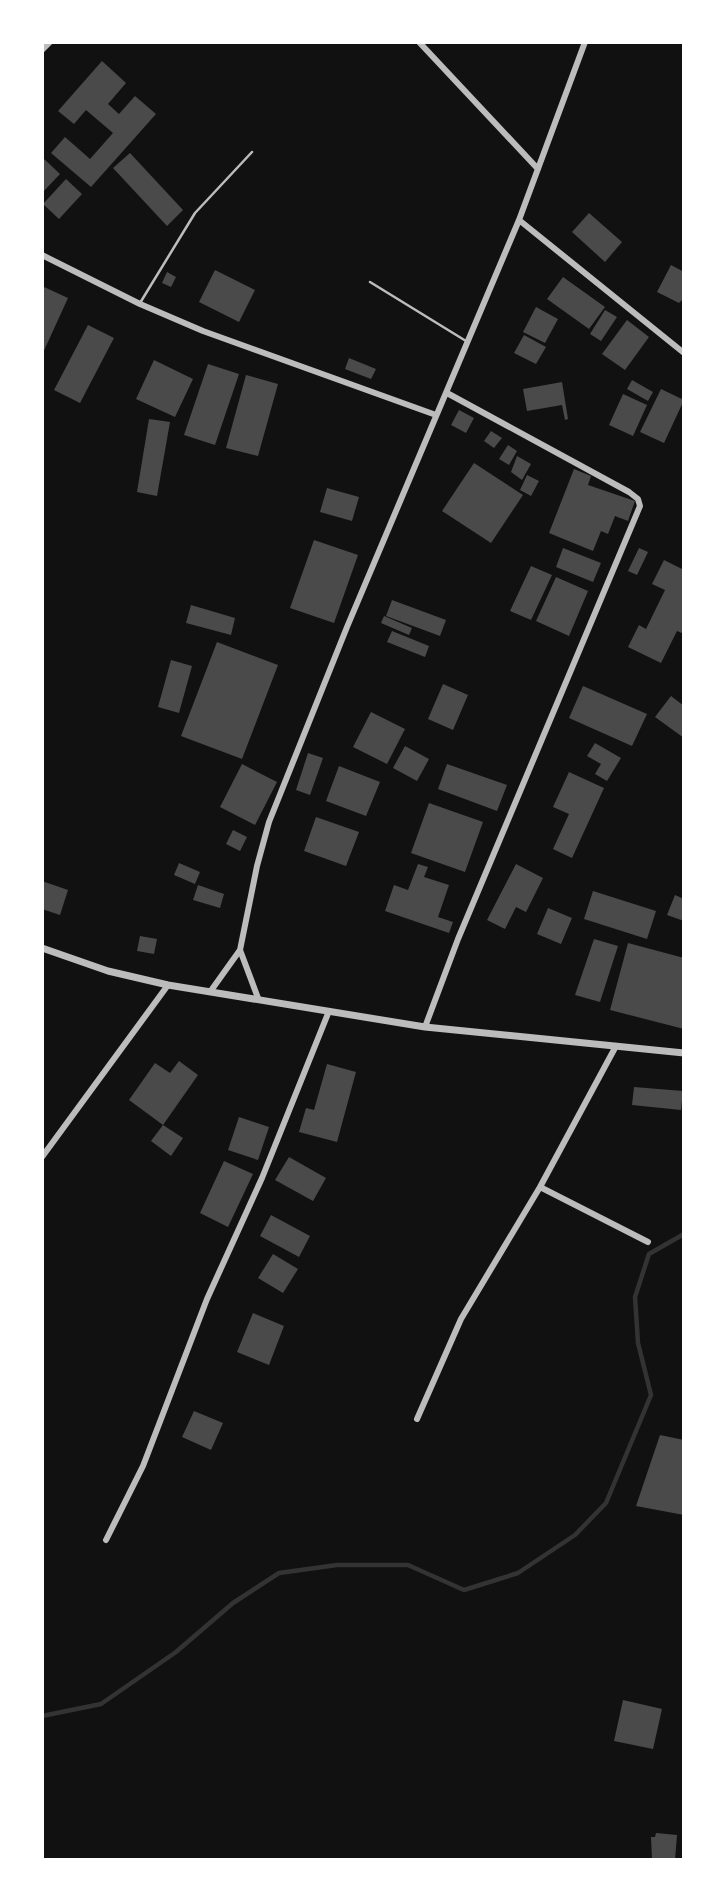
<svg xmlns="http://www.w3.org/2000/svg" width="726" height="1902" viewBox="0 0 726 1902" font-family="Raleway,sans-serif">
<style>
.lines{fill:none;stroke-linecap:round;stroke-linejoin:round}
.stream{stroke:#333;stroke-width:4.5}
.building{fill:#4a4a4a}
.service{stroke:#bcbcbc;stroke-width:2.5}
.minor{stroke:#bcbcbc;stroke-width:6}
.tertiary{stroke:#bcbcbc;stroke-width:7}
</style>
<rect width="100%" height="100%" fill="#111"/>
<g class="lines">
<!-- stream -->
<path class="stream" d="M42 1716 101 1704 176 1652 233 1603 279 1573 337 1565H408L464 1590 518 1573 575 1535 606 1503 651 1395 638 1343 635 1297 649 1254 684 1234"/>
</g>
<!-- building -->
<path class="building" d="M102 61 126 83 108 104 119 114 135 96 156 114 91 187 51 153 65 137 90 159 113 133 86 110 74 124 58 111Z
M130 153 183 210 167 226 113 168Z
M42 157 60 174 42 193Z
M66 179 82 194 59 219 43 204Z
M589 213 622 242 605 262 572 232Z
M671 265 684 272V298L679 303 657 292Z
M215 270 255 290 239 322 199 302Z
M167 272 176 277 171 287 162 283Z
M563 277 605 307 589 329 547 299Z
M42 286 68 298 42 355Z
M536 307 558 319 545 343 523 332Z
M605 310 617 317 601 341 590 334Z
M627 320 649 337 625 370 602 354Z
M88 325 114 338 80 403 54 390Z
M524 335 546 347 536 364 514 353Z
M349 358 376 369 371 379 345 369Z
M154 360 193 379 175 417 136 399Z
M208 364 239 374 215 445 184 435Z
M246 375 278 384 258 456 226 448Z
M632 380 653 392 648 401 627 389Z
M562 382 568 419 565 420 562 405 527 411 523 389Z
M661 389 684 400 664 443 640 432Z
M623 394 647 405 633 436 609 425Z
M459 410 474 418 466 433 451 425Z
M149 419 170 422 157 496 137 492Z
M491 431 502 438 494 448 484 441Z
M508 445 517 451 509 465 499 459Z
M517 456 531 464 522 480 511 472Z
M474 463 523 495 491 543 442 511Z
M574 469 591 476 588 485 635 501 628 521 615 516 608 534 601 531 593 551 549 533Z
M527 475 539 481 531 496 520 490Z
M327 488 359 497 352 521 320 512Z
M314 540 358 555 334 623 290 608Z
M563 548 601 563 593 582 556 567Z
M639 548 648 552 637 575 628 571Z
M664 560 684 570V634L677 631 661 663 628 647 639 625 646 629 665 590 652 584Z
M531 566 552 575 531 620 510 611Z
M556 577 588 591 569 636 536 621Z
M392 600 446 620 440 636 386 616Z
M191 605 235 618 231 635 186 623Z
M384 616 412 628 409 635 381 623Z
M392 631 429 646 425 657 387 642Z
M217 642 278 665 242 759 181 736Z
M171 660 192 666 179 713 158 707Z
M443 684 468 695 453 730 428 719Z
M583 686 647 714 632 746 569 718Z
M671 696 684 706V738L655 717Z
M371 712 405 729 387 764 353 747Z
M595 743 621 758 607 781 595 774 601 764 587 756Z
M405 746 429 759 417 781 393 768Z
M308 753 323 758 310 795 296 790Z
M242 764 277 782 255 825 220 807Z
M447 764 507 785 497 811 438 789Z
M339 766 380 782 366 816 326 801Z
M569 772 604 788 572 858 553 849 569 814 553 807Z
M429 803 483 822 465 872 411 853Z
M316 817 359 832 346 866 304 851Z
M233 830 247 837 240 851 226 844Z
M179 863 200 872 195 884 174 875Z
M418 864 428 867 424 877 449 885 438 917 453 922 449 933 385 911 394 885 408 890Z
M516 864 543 878 526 912 516 907 505 929 487 920Z
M42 881 68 890 60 915 42 909Z
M198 885 224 894 220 908 193 900Z
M593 891 656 911 647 939 584 919Z
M675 895 684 899V921L667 915Z
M548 908 572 918 561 944 537 934Z
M140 936 157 939 154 954 137 951Z
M594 939 618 946 600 1002 575 995Z
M628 943 684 958V1029L610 1010Z
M179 1061 198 1075 163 1125 183 1138 171 1156 151 1141 163 1125 129 1100 155 1063 170 1073Z
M327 1064 356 1072 337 1142 299 1132 306 1108 314 1110Z
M634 1087 683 1091 681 1110 632 1105Z
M239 1117 269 1127 258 1160 228 1150Z
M289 1157 326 1178 313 1201 275 1180Z
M224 1161 253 1174 228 1227 200 1213Z
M271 1215 310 1236 299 1257 260 1236Z
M273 1254 298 1269 283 1293 258 1278Z
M253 1313 284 1326 269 1365 237 1352Z
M194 1411 223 1423 211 1450 182 1437Z
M660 1435 684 1440V1515L636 1506Z
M623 1700 662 1709 653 1749 614 1741Z
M656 1833 677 1835 675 1860H652L651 1837H655Z"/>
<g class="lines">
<!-- service -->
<path class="service" d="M370 282 466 341
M140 303 195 213 252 152"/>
<!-- minor -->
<path class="minor" d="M419 42 538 169
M42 50 50 42
M519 220 684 353
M42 255 140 304 203 331 436 415
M240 950 258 998
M210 992 240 950 257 866 269 822 347 627 519 220 585 42
M425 1027 458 939 640 506 638 499 629 492 447 393
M42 1157 168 985
M540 1187 648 1242
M417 1419 461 1319 540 1187 616 1046
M106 1540 143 1466 207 1299 262 1178 329 1011"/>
<!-- tertiary -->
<path class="tertiary" d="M42 948 108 971 168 985 425 1027 684 1053"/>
</g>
<!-- border -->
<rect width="726" height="1902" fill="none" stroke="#ffffff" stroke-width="88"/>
</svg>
